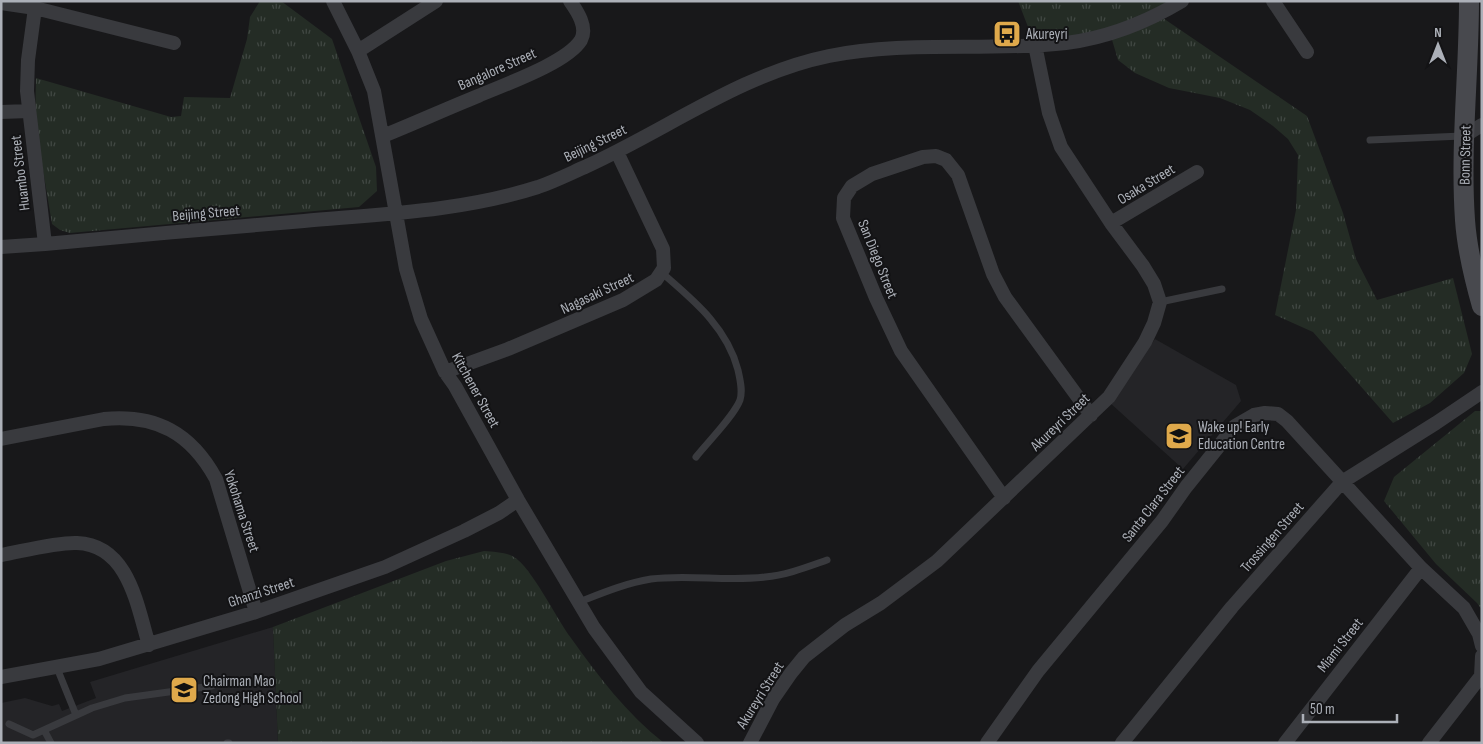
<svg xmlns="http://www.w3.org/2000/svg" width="1483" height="744" viewBox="0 0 1483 744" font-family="'Sofia Sans Condensed',sans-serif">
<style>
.built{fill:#242427}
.grass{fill:url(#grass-tufts)}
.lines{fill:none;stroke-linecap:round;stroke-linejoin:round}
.lane{stroke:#393a3e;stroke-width:7}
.street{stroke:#393a3e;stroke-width:14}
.secondary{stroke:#48494e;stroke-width:20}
.labels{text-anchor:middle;stroke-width:4;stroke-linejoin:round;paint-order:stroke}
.poi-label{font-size:15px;fill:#acb0b8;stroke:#131315;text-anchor:start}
.street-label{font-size:15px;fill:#acb0b8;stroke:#131315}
</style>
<defs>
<pattern id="grass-tufts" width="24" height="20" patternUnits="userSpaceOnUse" patternTransform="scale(1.25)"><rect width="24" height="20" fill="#242c25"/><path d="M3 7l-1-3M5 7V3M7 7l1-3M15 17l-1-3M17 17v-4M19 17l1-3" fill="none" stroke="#414843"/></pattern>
</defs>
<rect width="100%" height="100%" fill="#18181a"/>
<!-- built -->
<path class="built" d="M1155 339 1236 385 1241 401 1183 469 1109 402Z
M273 627 278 743H1V703L25 698 52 706 59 704 62 711 96 698 90 682Z"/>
<!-- grass -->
<path class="grass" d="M260 1H281L332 39 376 167 377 191 359 207 70 233 60 230 52 224 35 122 36 78 171 117 181 116 184 97 230 98 247 39 250 17Z
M1018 1H1182L1157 14 1307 116 1343 213 1356 259 1377 300 1453 278 1472 354 1464 373 1430 403 1393 423 1313 332 1275 315 1296 210 1298 155 1288 139 1273 126 1250 110 1220 98 1169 88 1135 73 1118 60 1110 33 1035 45Z
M1475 411H1482V610L1477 603 1436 564 1384 501 1394 477Z
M484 551C494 552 506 552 514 557 532 568 556 618 571 638 598 676 627 714 664 743H278L273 627 446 561Z"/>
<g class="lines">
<!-- lane -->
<path class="lane" d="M1370 140 1462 136
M662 273C693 300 727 327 738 370 740 380 743 390 740 400 734 416 707 443 696 457
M1160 302 1222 289
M579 602C602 593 626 583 651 579 689 574 727 582 765 577 787 575 807 567 827 560
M57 668 76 715
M9 724 33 735 92 708 125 698 212 686
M44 730 51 743
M227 743H229"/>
<!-- street -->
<path class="street" d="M333 1 358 51 374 91 406 269 421 319 445 372 455 386 518 500 594 628 641 692 697 743
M1273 1 1307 52
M1 3 35 8 174 43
M35 8 28 60 27 91 45 244
M358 51 436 1
M1 112 29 111
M383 136C415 123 446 109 478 96 503 85 567 63 581 40 588 27 577 11 570 1
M1464 136 1482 125
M1111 223 1197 172
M1 247 45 244C131 236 218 228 304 221 383 214 463 211 538 187 555 181 571 173 587 166 668 129 741 74 829 56 907 40 987 52 1066 43 1106 38 1147 22 1182 1
M445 372 508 349 623 300 656 280 664 268 663 249 617 152
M1 439 104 419C156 414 191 433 216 479L256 612
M1004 498 901 351 876 298 843 218 844 198 852 186 872 174 923 157 936 156 946 160 958 175 993 274 1005 297 1091 415
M1 555C23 551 57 542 77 543 129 545 137 606 149 645
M1 677 99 659 256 612 385 567 464 531 499 513 518 500
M750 743 773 699 791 673 804 657 845 625 881 603 937 561 1109 397 1145 342 1154 323 1160 302 1154 284 1143 266 1111 223 1061 147 1049 113 1035 45
M987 743 1038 671 1162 521 1186 487 1235 426 1254 415 1265 413 1278 414 1287 421 1421 568 1464 608 1479 634 1482 646
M1122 743 1232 607 1342 482 1436 423 1482 392
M1285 743 1421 568
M1429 743 1481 676 1482 656"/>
<!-- secondary -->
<path class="secondary" d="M1469 1C1469 74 1460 147 1465 220 1467 249 1474 278 1482 306"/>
</g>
<!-- icons -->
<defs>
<symbol id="bus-square" viewBox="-11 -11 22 22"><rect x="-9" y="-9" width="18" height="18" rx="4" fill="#dfa94b" stroke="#131315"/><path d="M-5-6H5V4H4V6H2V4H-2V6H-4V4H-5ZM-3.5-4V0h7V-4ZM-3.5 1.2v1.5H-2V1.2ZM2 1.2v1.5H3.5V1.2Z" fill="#111"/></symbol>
<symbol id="school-square" viewBox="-11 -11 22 22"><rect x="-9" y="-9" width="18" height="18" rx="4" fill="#dfa94b" stroke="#131315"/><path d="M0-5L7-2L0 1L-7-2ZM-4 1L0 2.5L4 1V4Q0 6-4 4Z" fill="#111"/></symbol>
</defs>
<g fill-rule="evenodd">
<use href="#bus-square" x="991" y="18" width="32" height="32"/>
<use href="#school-square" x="1163" y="420" width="32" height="32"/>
<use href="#school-square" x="168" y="674" width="32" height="32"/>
</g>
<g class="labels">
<!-- poi labels -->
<g class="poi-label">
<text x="1026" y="39">Akureyri</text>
<text x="1198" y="432">Wake up! Early<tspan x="1198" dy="17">Education Centre</tspan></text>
<text x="203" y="686">Chairman Mao<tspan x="203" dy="17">Zedong High School</tspan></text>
</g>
<!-- street labels -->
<g class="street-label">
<text transform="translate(497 69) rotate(-24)" y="5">Bangalore Street</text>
<text transform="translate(595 143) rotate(-26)" y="5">Beijing Street</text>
<text transform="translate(1465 155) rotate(-89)" y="5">Bonn Street</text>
<text transform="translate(20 173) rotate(-97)" y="5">Huambo Street</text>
<text transform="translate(1146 184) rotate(-31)" y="5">Osaka Street</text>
<text transform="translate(206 213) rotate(-5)" y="5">Beijing Street</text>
<text transform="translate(878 259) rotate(68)" y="5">San Diego Street</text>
<text transform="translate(597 293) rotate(-25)" y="5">Nagasaki Street</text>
<text transform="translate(476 390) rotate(61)" y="5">Kitchener Street</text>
<text transform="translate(1060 422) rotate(-44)" y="5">Akureyri Street</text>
<text transform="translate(1153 504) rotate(-52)" y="5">Santa Clara Street</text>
<text transform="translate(242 511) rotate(72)" y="5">Yokohama Street</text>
<text transform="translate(1272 537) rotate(-49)" y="5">Trossingen Street</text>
<text transform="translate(261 592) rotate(-18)" y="5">Ghanzi Street</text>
<text transform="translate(1340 645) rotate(-52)" y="5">Miami Street</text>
<text transform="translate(760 695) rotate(-58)" y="5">Akureyri Street</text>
</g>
</g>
<!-- border -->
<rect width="1483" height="744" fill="none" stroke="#acb0b8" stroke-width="5"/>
<!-- north arrow -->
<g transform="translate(1438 45)" stroke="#131315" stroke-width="4" paint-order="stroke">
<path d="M0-4L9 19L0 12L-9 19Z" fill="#acb0b8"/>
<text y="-8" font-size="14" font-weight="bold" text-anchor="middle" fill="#acb0b8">N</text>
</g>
<!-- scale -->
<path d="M1303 714v8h94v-8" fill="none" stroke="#acb0b8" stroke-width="2.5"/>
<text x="1310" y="714" font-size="15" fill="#acb0b8" stroke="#131315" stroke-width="4" paint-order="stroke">50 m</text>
</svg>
